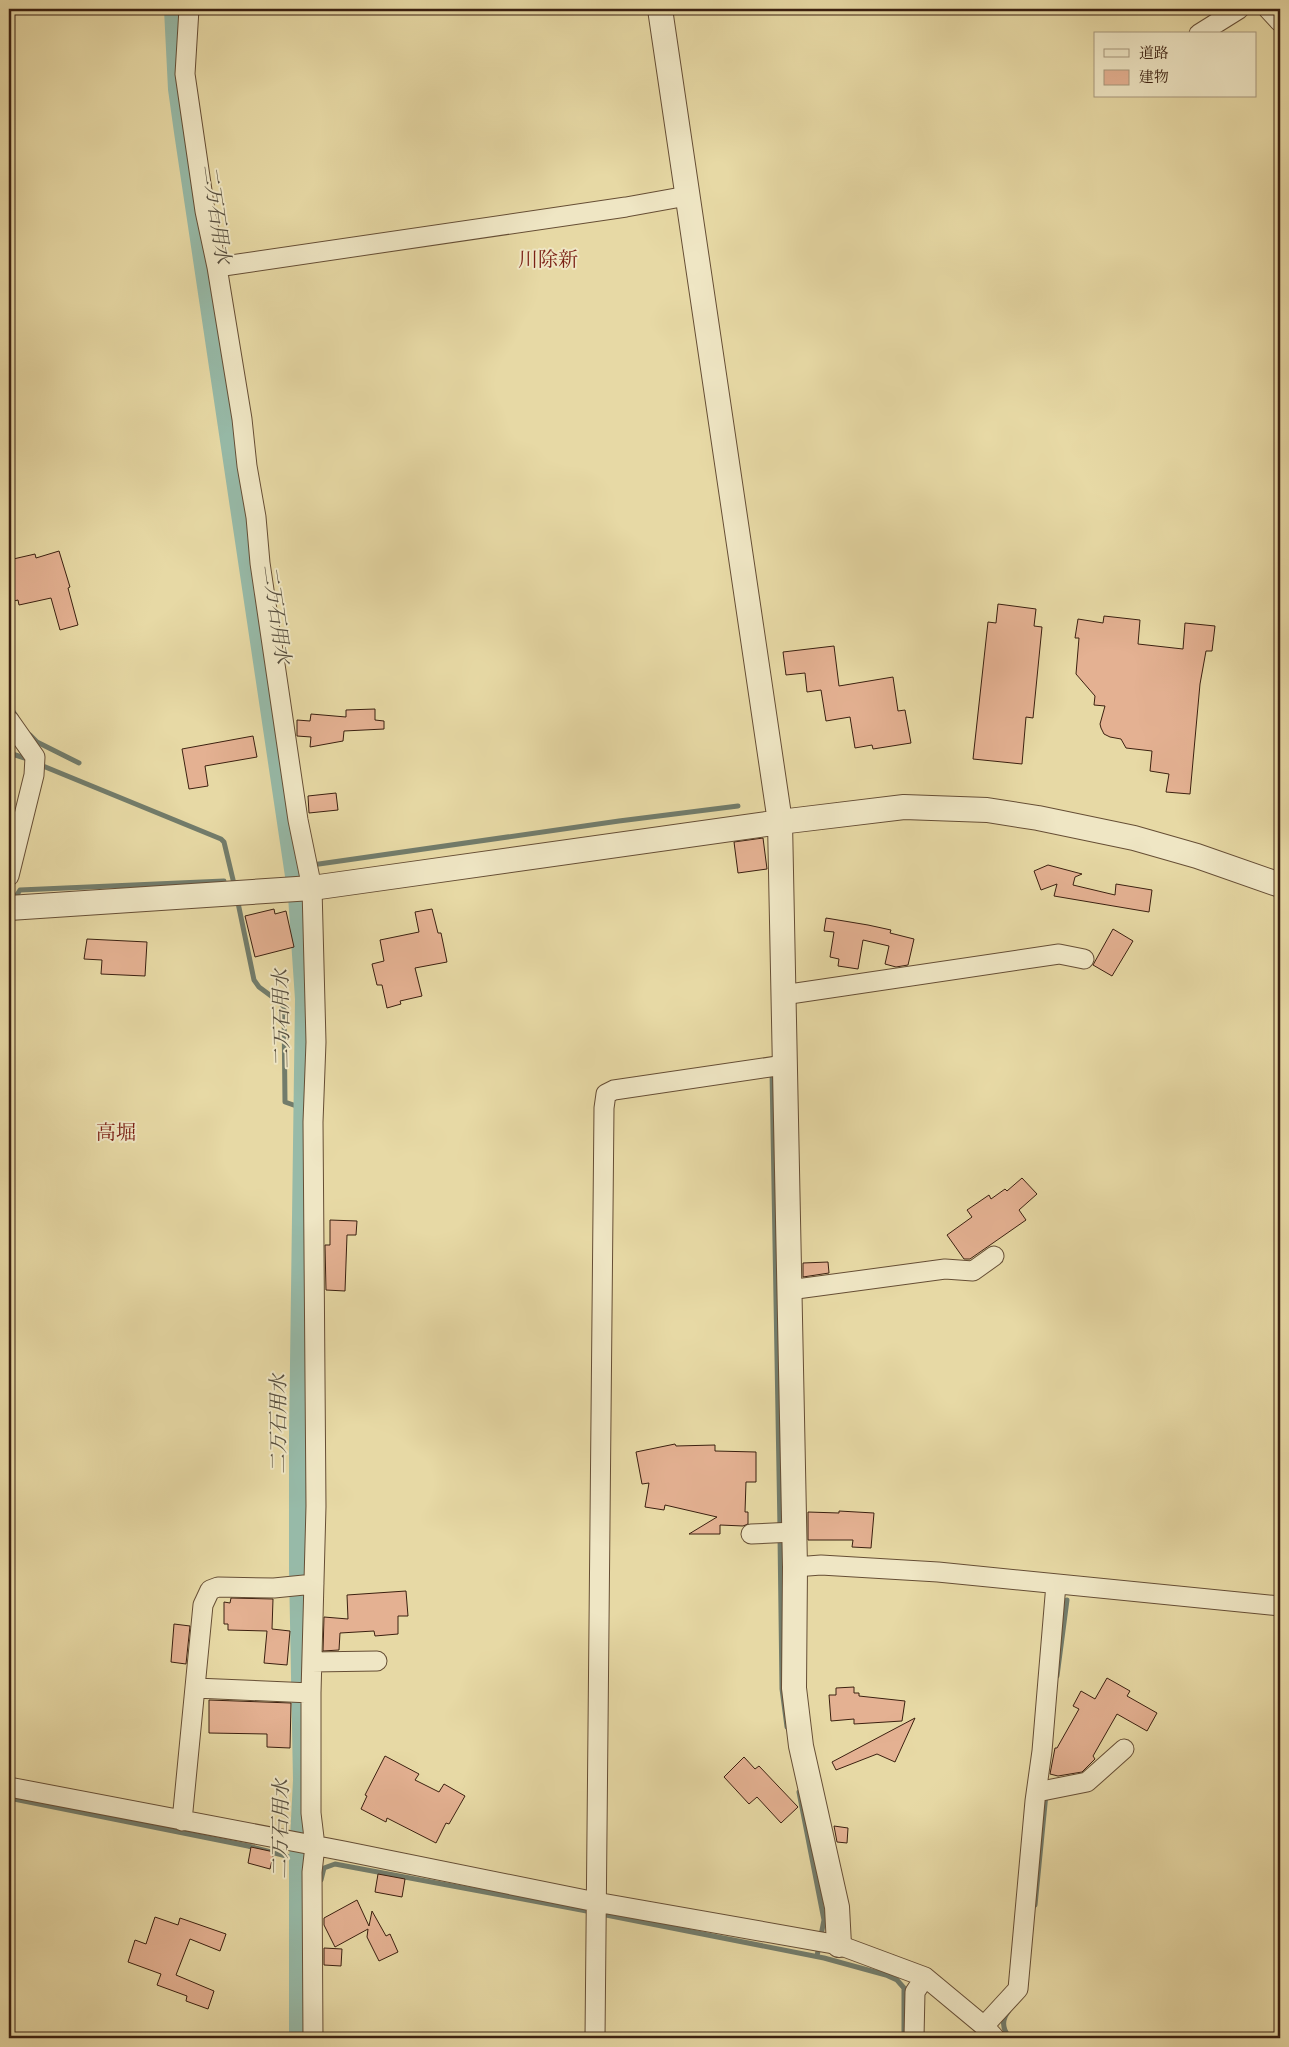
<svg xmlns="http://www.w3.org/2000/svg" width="1289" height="2047" viewBox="0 0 1289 2047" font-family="'IM FELL Double Pica','Noto Serif JP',serif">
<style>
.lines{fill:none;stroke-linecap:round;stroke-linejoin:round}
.stream{stroke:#727c6b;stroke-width:5}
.canal{stroke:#97baa8;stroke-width:18}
.building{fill:#e4b192;stroke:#3b2010}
.minor-casing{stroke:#664e35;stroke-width:21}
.tertiary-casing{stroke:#664e35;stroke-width:26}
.minor{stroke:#efe6c4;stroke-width:19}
.tertiary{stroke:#efe6c4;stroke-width:24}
.labels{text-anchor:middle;stroke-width:4;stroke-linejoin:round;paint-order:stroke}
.water-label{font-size:20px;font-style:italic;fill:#574e3e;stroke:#efe6c4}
.neighbourhood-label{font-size:20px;fill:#7a1f14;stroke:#efe6c4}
</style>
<rect width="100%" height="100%" fill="#e7d9a5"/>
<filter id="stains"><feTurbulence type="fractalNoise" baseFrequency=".004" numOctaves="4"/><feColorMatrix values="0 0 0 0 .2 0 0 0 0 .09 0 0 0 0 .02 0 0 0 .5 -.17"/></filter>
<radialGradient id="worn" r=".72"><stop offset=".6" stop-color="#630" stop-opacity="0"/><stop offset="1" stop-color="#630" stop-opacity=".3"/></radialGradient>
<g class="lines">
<!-- stream -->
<path class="stream" d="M9 705 16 716
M30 735 37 742 79 763
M9 753 28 759
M38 764 221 839 224 842 235 888
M312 865 619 821 738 806
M237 898 254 980 259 987 282 1004 284 1009 285 1102 302 1108
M13 901 20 890 224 881
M772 1071 780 1528
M780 1536 782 1689 787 1727
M1057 1676 1067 1600
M799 1792 824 1920 817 1956
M9 1798 248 1846 298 1859
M321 1880 324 1868 335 1864 592 1912
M1035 1905 1046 1794
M601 1914 824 1958 886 1975 897 1980 904 1988V2038
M1008 2012C1001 2021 1003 2030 1010 2038"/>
<!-- canal -->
<path class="canal" d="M173 9 177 89 183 132 297 896 304 999 298 1437V1570L302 1780 298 1859V2038"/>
</g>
<!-- building -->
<path class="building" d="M59 551 70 587 68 588 78 625 60 630 51 598 19 605 18 600 9 602V560L35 554 36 558Z
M998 604 1036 609 1034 626 1042 627 1033 718 1026 717 1022 764 973 759 988 622 996 623Z
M1104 616 1140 620 1138 644 1183 649 1185 623 1215 626 1212 651H1206L1200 684 1190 794 1166 792 1169 774 1150 771 1152 751 1126 748 1121 739 1110 737 1104 734 1101 728 1100 724 1105 706 1094 705 1095 696 1076 674 1079 638H1075L1078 619 1103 623Z
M834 646 839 686 893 677 898 711 905 710 911 743 873 749 872 745 855 748 850 717 826 721 821 690 807 692 805 673 786 675 783 652Z
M375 709V720L384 721V729L344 731 343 741 310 747 311 737 297 736V720L310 721 311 714 346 717V710Z
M253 736 257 757 205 766 208 786 189 789 182 749Z
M336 793 338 810 309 813 308 796Z
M763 838 767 869 738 873 734 842Z
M1048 865 1082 874 1075 877 1073 885 1115 895 1116 884 1152 890 1149 912 1054 896 1057 884 1041 890 1034 871Z
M274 909 275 914 286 911 294 947 255 957 245 916Z
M432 909 438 933H441L447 962 415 968 422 996 400 1001 401 1004 387 1008 382 985H377L372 964 384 961 380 940 419 932 415 912Z
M826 918 868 925 891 930 890 933 914 939 908 965 896 967 885 964 889 946 863 940 858 969 838 966 839 959 830 957 834 932 824 931Z
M1113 929 1133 941 1112 976 1093 965Z
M87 939 147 942 145 976 101 974 102 960 84 959Z
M1022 1178 1037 1194 1019 1210 1026 1220 970 1259H964L947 1235 972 1217 967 1210 989 1195 991 1199 1005 1189 1007 1191Z
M330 1220 357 1221 356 1235H347L345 1291 326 1290 325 1245H330Z
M828 1262 829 1273 803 1277V1263Z
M675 1444 676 1446 715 1445V1451L756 1452V1482H746L745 1512H748V1524L743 1526 720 1525V1534H689L717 1517 665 1505 664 1510 645 1507 649 1483 642 1484 636 1452Z
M839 1511 874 1513 871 1548 852 1547 853 1540H808V1512L839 1513Z
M406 1591 408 1616H398V1634L375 1636 374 1631 340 1633 339 1650 323 1651 324 1617 348 1619 347 1595Z
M231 1598 273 1599 272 1629 290 1631 287 1665 264 1663 267 1631 228 1630V1624H224V1602L230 1603Z
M174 1624 190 1626 186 1664 171 1662Z
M1107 1678 1130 1691 1127 1696 1157 1713 1147 1731 1117 1714 1093 1756 1095 1759 1082 1772 1058 1776 1050 1774 1055 1748H1057L1079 1709 1073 1706 1081 1691 1095 1699Z
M854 1687V1693H859V1696L905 1701 902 1721 854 1724V1719L831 1721 829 1695H836V1688Z
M209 1700 291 1703 290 1748 267 1747V1734L209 1733Z
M915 1718 895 1762 877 1754 836 1770 832 1762Z
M385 1756 419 1774 415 1780 439 1792 444 1784 465 1796 449 1824 446 1823 436 1843 387 1818 386 1822 361 1809 367 1796 365 1795Z
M744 1757 755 1769 759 1766 798 1807 781 1823 757 1797 749 1804 724 1777Z
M834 1826 848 1828 847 1843 837 1842Z
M251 1847 274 1852 270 1869 248 1863Z
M378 1874 405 1879 402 1897 375 1892Z
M357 1900 369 1926 372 1911 386 1936 390 1934 398 1952 379 1961 367 1937 368 1929 335 1947 324 1925V1918Z
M155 1917 178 1925 180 1918 226 1934 220 1951 190 1939 176 1975 214 1991 208 2009 186 2001 187 1996 157 1985 161 1974 128 1962 135 1940 146 1944Z
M324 1948 342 1949 341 1966 324 1965Z"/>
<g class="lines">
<defs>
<path id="minor" d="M189 9 185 74 205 211 217 267 242 419 247 466 256 517 260 563 298 820 312 888 316 1042 313 1122 316 1506 311 1693V1813L315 1846 312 1872 313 2038
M1268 9 1280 22
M1199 34 1239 9
M217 267 626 207 687 196
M9 720 35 757 34 775 9 876
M783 995 1059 954 1084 959
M789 1290 945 1269 973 1271 994 1256
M751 1534 794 1532
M795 1567 821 1565 938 1572 1280 1606
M312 1662 377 1661
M195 1688 311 1693
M9 1787 344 1851 596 1902 839 1945 925 1977 984 2026 995 2038
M1037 1792 1087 1782 1124 1749
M182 1821 203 1605 210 1590 218 1587 274 1588 314 1584
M984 2026 1018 1989 1035 1801 1042 1751 1056 1584
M595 2038 604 1108 606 1094 614 1090 784 1065
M914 2038 915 1992 925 1977"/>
<path id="tertiary" d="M660 9 780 822 795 1567 794 1688 801 1746 837 1907 839 1945
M9 908 312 888 780 822 904 807 987 810 1038 818 1134 838 1197 856 1280 885"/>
</defs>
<!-- minor casing -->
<use href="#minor" class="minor-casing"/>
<!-- tertiary casing -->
<use href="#tertiary" class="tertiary-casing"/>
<!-- minor -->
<use href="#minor" class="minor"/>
<!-- tertiary -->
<use href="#tertiary" class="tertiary"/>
</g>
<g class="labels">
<!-- water labels -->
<g class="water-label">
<text transform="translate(217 214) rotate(82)" y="7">二万石用水</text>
<text transform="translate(277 614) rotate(82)" y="7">二万石用水</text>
<text transform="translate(281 1019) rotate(-91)" y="7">二万石用水</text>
<text transform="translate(278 1424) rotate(-90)" y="7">二万石用水</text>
<text transform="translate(280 1829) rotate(-89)" y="7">二万石用水</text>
</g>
<!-- neighbourhood labels -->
<g class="neighbourhood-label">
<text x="548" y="266">川除新</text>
<text x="116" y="1139">高堀</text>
</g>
</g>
<!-- margin -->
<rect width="1289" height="2047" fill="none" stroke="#e7d9a5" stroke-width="30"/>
<rect x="10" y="10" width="1269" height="2027" fill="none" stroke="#3b2010" stroke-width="2.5"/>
<rect x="15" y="15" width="1259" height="2017" fill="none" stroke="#3b2010"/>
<!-- legend -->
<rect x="1094" y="32" width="162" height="65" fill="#efe6c4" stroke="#a7977c"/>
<rect x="1104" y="49" width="25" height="8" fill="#efe6c4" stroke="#a7977c"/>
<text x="1139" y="58" font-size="15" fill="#3b2010">道路</text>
<rect x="1104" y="70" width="25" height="15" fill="#e4b192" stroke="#a7977c"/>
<text x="1139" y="82" font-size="15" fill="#3b2010">建物</text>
<rect width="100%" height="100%" filter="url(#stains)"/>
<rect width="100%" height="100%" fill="url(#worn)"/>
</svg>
